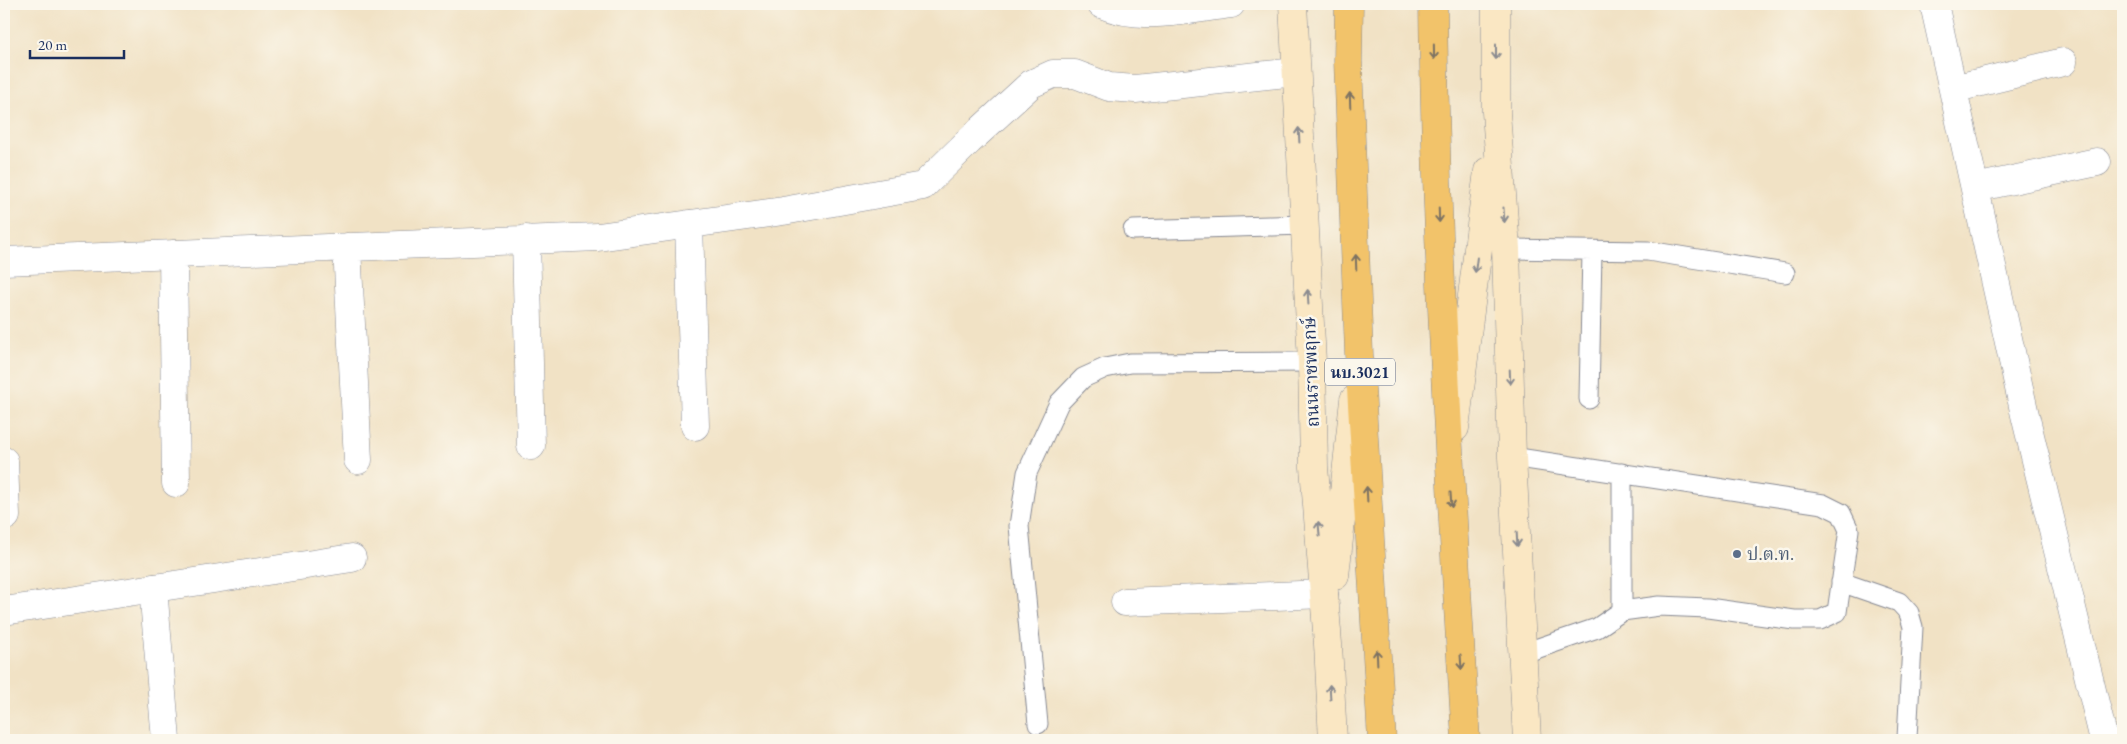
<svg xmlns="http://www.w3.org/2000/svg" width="2127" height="744" viewBox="0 0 2127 744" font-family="'EB Garamond','Noto Serif Thai',serif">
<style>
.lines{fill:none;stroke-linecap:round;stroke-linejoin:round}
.lane-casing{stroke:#868892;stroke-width:21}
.street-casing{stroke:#868892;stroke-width:29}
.secondary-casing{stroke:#868892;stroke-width:29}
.primary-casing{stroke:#868892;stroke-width:29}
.lane{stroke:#fff;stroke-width:19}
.street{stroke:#fff;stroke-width:28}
.secondary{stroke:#fae7c3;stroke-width:28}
.primary{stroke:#f2c36a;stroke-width:28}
.oneway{stroke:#7c7263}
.oneway2{stroke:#8a8b90}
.service-dot{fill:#5c6f8a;stroke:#fbf7ec;stroke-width:2}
.labels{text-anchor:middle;stroke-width:5;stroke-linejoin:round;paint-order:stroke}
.shield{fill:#fbf7ec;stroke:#5e6b89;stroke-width:1}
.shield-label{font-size:16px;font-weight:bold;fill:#1b2f5e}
.street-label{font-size:18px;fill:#1b2f5e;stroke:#fbf7ec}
.service-label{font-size:18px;fill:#4e5e75;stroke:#fbf7ec;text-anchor:start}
</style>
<rect width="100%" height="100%" fill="#fbf7ec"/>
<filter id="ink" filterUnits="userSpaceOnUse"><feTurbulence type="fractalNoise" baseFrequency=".02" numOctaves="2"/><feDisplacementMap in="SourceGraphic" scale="10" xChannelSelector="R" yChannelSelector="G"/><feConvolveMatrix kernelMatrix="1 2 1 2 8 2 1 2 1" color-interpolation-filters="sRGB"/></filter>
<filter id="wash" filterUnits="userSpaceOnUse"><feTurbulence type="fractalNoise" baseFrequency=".0096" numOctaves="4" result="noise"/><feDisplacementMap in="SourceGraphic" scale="20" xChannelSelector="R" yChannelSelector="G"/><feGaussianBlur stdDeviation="1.12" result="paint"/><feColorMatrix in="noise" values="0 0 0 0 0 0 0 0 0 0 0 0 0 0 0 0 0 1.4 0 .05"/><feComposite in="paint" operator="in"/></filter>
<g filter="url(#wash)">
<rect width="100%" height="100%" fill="#f1e2c5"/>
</g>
<g filter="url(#ink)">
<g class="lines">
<defs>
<path id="lane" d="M1133 230 1304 225
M1506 249 1648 251 1785 273
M1589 399 1592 251
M1512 457 1823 504 1841 513 1849 530 1837 612 1820 620H1794L1708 608 1659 606 1622 611 1597 628 1524 653
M1622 473V611
M1841 582 1899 602 1909 613 1913 627 1907 738
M1038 724 1019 526 1027 473 1059 403 1083 378 1105 368 1130 363 1312 362"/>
<path id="street" d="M1101 4C1142 22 1188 9 1231 4
M1934 4 2025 415 2104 740
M1953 89 2063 62
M1975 188 2097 162
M689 224 695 426
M526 239 531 446
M347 247 358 460
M173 254 176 483
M4 261 598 237 783 211 923 186 969 141 1031 84 1053 74H1075L1109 87 1135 89 1296 72
M4 461 6 516
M153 588 166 740
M1125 602 1324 594
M4 611 352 558"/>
<path id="secondary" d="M1293 4 1312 362 1314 467 1328 644 1333 740
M1496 4V112L1506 249 1512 457 1527 740
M1455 428 1488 171
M1335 576 1354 400"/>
<path id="primary" d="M1349 4 1348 61 1359 354 1382 740
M1433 4C1436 249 1451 495 1466 740"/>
</defs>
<!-- lane casing -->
<use href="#lane" class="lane-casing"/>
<!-- street casing -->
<use href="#street" class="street-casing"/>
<!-- secondary casing -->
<use href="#secondary" class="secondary-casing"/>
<!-- primary casing -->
<use href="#primary" class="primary-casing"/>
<!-- lane -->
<use href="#lane" class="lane"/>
<!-- street -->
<use href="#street" class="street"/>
<!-- secondary -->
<use href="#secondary" class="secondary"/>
<!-- primary -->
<use href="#primary" class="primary"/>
</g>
<!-- one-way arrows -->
<defs><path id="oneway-shaft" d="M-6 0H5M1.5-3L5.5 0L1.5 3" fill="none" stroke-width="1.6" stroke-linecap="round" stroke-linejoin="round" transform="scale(1.25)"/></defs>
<g class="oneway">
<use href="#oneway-shaft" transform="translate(1434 52) rotate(89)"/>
<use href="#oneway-shaft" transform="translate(1350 100) rotate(-92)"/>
<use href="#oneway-shaft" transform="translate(1439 215) rotate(88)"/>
<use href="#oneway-shaft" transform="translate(1356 262) rotate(-92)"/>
<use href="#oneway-shaft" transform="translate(1367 494) rotate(-93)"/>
<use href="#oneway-shaft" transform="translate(1451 500) rotate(86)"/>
<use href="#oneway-shaft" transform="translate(1377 657) rotate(-93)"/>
<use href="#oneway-shaft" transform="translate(1461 662) rotate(86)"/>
</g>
<g class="oneway2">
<use href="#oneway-shaft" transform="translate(1496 52) rotate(90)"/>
<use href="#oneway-shaft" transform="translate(1299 135) rotate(-93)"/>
<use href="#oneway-shaft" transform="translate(1504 215) rotate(86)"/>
<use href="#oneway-shaft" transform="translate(1476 265) rotate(97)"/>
<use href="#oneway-shaft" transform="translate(1308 297) rotate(-93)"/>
<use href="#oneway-shaft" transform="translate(1510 377) rotate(88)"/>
<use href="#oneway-shaft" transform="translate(1319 529) rotate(-95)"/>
<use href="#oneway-shaft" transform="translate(1517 539) rotate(87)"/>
<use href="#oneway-shaft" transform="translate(1330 692) rotate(-93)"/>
</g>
</g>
<!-- markers -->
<circle class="service-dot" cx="1737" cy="554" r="5"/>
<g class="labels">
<!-- shield labels -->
<rect class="shield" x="1325" y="358.5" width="70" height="27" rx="4"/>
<g class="shield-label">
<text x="1360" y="378">นบ.3021</text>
</g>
<!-- street labels -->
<g class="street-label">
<text transform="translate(1311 372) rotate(-92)" y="6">ถนนราชพฤกษ์</text>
</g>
<!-- service labels -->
<g class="service-label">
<text x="1747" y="560">ป.ต.ท.</text>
</g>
</g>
<!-- margin -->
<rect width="2127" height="744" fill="none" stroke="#fbf7ec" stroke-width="20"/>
<!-- scale -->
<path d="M30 50v8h94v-8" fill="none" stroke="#1b2f5e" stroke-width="2.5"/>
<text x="38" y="50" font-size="15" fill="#1b2f5e" stroke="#fbf7ec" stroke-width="4" paint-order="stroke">20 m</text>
</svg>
